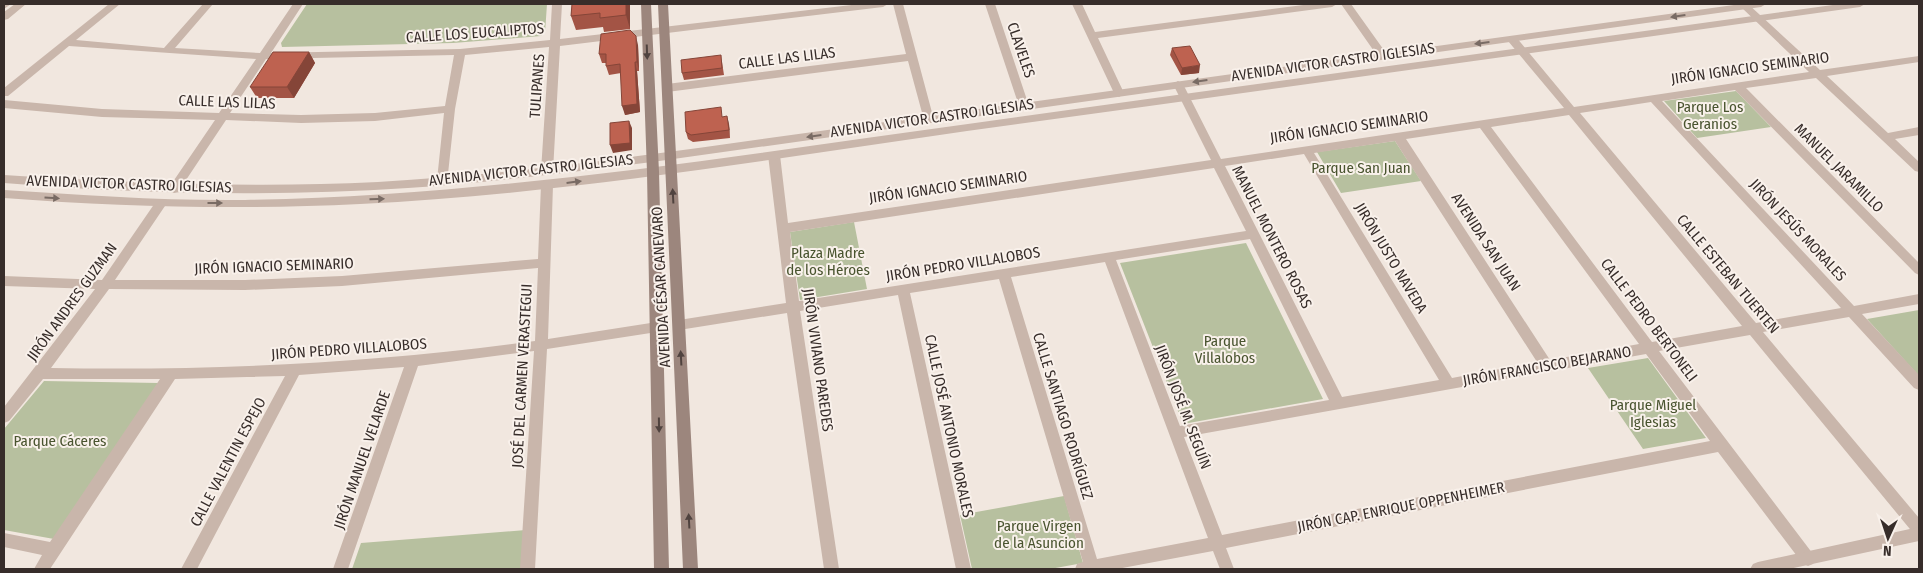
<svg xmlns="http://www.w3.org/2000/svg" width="1923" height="573" viewBox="0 0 1923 573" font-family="'Fira Sans Condensed',sans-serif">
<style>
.green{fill:#b7c09f}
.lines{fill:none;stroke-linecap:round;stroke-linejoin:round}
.minor{fill:#c9b6ab;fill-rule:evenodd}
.tertiary{fill:#c9b6ab;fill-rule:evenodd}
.secondary{fill:#9c867d;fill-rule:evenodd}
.wall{fill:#a35445}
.shaded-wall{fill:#854538}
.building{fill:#be6250;stroke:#854538}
.oneway{fill:#796b64}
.oneway2{fill:#50433f}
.labels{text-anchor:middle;stroke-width:4;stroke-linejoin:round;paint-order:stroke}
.street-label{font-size:15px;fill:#372d2a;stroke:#f9f1eb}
.park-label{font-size:15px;fill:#49542f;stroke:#f9f1eb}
</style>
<rect width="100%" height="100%" fill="#f1e7df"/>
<!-- green -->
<path class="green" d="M307 4H547L545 33 541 36 453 43 282 47 281 43Z
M1736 91 1771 127 1697 138 1664 101Z
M1395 141 1421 181 1341 193 1317 152Z
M854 222 867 289 800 300 790 232Z
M1246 243 1323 399 1183 424 1120 263Z
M1919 310V376L1867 319Z
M1648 358 1706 438 1643 449 1588 368Z
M44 381 159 383 54 539 4 530V429Z
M1064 496 1083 563 1050 569H972L960 515Z
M526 530 522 569H352L361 543Z"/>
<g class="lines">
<!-- minor -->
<path class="minor" d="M4 4H11L4 9Z
M15 4H26L8 19 4 20V12Z
M109 4H120L76 40 164 48 203 4H213L175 48 260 53 293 4H303L271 53 460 49 550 40 552 4H562L560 39 860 4H888L883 7 560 46 553 171 547 175 541 171 549 47 465 55 455 109 447 183 443 184 437 180 444 113 375 121 301 123 226 120 178 192 174 193 168 189 215 120 102 117 4 108V100L102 109 219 113 256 59 69 46 8 96H4V88ZM454 55 445 106 375 113 301 115 230 113 266 59Z
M893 4H903L934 120 933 123H925L924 120 908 61 667 92 662 88 667 84 906 54Z
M985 4H995L1029 106 1028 109 1024 110 1019 106Z
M1072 4H1082L1095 32 1311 4H1337L1332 7 1098 38 1124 93 1119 97 1114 93Z
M1742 4H1748L1820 70 1919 56V62L1827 76 1888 133 1919 127V135L1895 139 1919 162V172L1915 171 1816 78 1746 88 1919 263V275L1915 273 1735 90 1662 101 1854 306 1919 294V304L1862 314 1919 375V390L1914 388 1849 317 1763 332 1919 518V536L1914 534 1750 335 1659 351 1813 554 1816 559 1813 564 1808 566 1803 564 1718 452 1226 548 1234 569H1220L1213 551 1117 569H1075L1077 564 1083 562 999 279 910 293 971 569H956L898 295 800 311 839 569H824L787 313 679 330 674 329 673 325 674 321 679 320 786 303 768 155 770 152H778L780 155 788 223 1211 160 1173 84 1178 81 1183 84 1221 159 1564 108 1508 41 1507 39 1512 36 1516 37 1574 107 1809 72 1742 8 1740 6ZM1651 102 1841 308 1756 323 1580 113ZM1569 115 1742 326 1652 342 1491 127ZM1480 128 1639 344 1550 360 1406 139ZM1395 141 1537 362 1452 378 1314 153ZM1304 154 1439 380 1342 397 1225 166ZM1214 168 1246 231 799 301 790 232ZM1250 239 1329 400 1180 426 1116 260ZM1105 262 1208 538 1097 559 1011 277ZM1646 354 1710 441 1222 535 1184 437Z
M547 181 553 185 548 339 657 322 662 323 663 327 662 331 657 332 547 349 535 569H520L534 351 418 366 348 569H333L404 367 299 375 197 569H181L285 376 175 379 50 569H34L42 555 4 547V533L50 542 160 379H43L9 421 4 423V407L95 289 4 286V276L102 280 157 200 161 199 167 203 115 280H245L342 276 538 259 541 185ZM538 268 535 341C374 363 213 371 51 368L109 289 245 290 342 286Z"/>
<!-- tertiary -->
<path class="tertiary" d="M1341 4H1351L1386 53 1741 4H1766L1761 7 652 162C571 172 489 183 408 188 274 197 138 194 4 183V175C129 183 254 188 378 182 524 174 668 152 813 132 1001 106 1188 80 1376 54Z
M1840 4H1865L1860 7C1562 49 1264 90 967 131 765 160 564 194 360 204 240 210 124 207 4 198V190C84 195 165 201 245 200 490 196 732 156 975 123 1263 83 1552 44 1840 4Z
M1919 527V541L1789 569H1750L1753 564 1758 562Z"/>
<!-- secondary -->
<path class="secondary" d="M641 4H651L659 172 669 569H654L647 172Z
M658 4H668L698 569H683Z"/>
</g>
<!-- wall -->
<path class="wall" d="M572 4H630V29L604 32 603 27 576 30 571 16Z
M638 45 639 71H637L640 112 625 115 621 73 609 75 606 66V63H602L599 54Z
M1172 48 1199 73 1181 75 1170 55Z
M309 52 315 63 294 98H257L250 87Z
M722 62 724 75 684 80 682 73Z
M729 124 730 138 693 142 688 139 686 132Z"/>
<!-- shaded-wall -->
<path class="shaded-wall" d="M626 4H630V29L626 15Z
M636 36 638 45 639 71 637 62Z
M309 52 315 63 294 98 287 87Z
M635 62 637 71 640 112 625 115 622 106Z
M1200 65 1199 73 1181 75 1182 68Z
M727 116 729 124 730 138 729 130Z
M629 121 632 128V150L613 153 610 145Z"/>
<!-- building -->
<path class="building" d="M572 4H626V15L600 18V13L571 16Z
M630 30 636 36 637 62H635L637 104 622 106 620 64 606 66V54H599L601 34Z
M1190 46 1200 65 1182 68 1172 48Z
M273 52H309L287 87H250Z
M721 55 722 68 682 73 681 60Z
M721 107 722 117 727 116 729 130 691 135 686 132 685 112Z
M629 121 630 143 610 145V123Z"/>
<!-- one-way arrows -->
<defs><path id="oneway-solid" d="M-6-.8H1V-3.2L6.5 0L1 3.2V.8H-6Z" transform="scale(1.25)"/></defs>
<g class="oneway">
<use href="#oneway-solid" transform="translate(1678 16) rotate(172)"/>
<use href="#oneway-solid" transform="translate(1482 43) rotate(173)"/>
<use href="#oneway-solid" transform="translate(1200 81) rotate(172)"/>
<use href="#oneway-solid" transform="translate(814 136) rotate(172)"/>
<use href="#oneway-solid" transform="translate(574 182) rotate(-7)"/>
<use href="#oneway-solid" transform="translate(52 198) rotate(3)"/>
<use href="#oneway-solid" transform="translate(377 199) rotate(-2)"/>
<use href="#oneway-solid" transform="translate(215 203)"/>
</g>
<g class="oneway2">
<use href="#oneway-solid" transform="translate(647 52) rotate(88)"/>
<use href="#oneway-solid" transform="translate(673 196) rotate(-93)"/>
<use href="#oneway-solid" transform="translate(681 358) rotate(-93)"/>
<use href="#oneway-solid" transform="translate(659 425) rotate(89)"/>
<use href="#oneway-solid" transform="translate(689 521) rotate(-93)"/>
</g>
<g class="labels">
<!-- street labels -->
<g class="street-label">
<text transform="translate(475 33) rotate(-4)" y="5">CALLE LOS EUCALIPTOS</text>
<text transform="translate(1021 50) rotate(71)" y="5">CLAVELES</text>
<text transform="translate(787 58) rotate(-7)" y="5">CALLE LAS LILAS</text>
<text transform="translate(1333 62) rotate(-8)" y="5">AVENIDA VICTOR CASTRO IGLESIAS</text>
<text transform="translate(1750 68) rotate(-8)" y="5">JIRÓN IGNACIO SEMINARIO</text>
<text transform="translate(537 86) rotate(-86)" y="5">TULIPANES</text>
<text transform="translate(227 102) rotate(2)" y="5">CALLE LAS LILAS</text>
<text transform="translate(932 118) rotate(-8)" y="5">AVENIDA VICTOR CASTRO IGLESIAS</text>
<text transform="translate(1349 127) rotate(-8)" y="5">JIRÓN IGNACIO SEMINARIO</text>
<text transform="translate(1839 168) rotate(45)" y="5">MANUEL JARAMILLO</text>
<text transform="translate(531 170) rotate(-6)" y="5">AVENIDA VICTOR CASTRO IGLESIAS</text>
<text transform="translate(129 184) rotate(2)" y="5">AVENIDA VICTOR CASTRO IGLESIAS</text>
<text transform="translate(948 187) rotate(-8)" y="5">JIRÓN IGNACIO SEMINARIO</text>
<text transform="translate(1798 230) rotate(47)" y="5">JIRÓN JESÚS MORALES</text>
<text transform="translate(1272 237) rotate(63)" y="5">MANUEL MONTERO ROSAS</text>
<text transform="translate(1486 242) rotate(57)" y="5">AVENIDA SAN JUAN</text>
<text transform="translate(1391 258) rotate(59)" y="5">JIRÓN JUSTO NAVEDA</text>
<text transform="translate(963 264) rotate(-9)" y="5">JIRÓN PEDRO VILLALOBOS</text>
<text transform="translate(274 266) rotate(-2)" y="5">JIRÓN IGNACIO SEMINARIO</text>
<text transform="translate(1728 274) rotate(50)" y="5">CALLE ESTEBAN TUERTEN</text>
<text transform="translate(661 287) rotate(-93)" y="5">AVENIDA CÉSAR CANEVARO</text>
<text transform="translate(72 302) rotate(-54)" y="5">JIRÓN ANDRES GUZMAN</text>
<text transform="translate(1649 320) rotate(53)" y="5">CALLE PEDRO BERTONELI</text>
<text transform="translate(349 349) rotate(-4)" y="5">JIRÓN PEDRO VILLALOBOS</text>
<text transform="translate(818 360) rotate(82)" y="5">JIRÓN VIVIANO PAREDES</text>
<text transform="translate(1547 366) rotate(-10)" y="5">JIRÓN FRANCISCO BEJARANO</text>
<text transform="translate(522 376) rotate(-87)" y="5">JOSÉ DEL CARMEN VERASTEGUI</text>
<text transform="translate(1183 407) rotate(69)" y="5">JIRÓN JOSÉ M. SEGUÍN</text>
<text transform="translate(1063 416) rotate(73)" y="5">CALLE SANTIAGO RODRÍGUEZ</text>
<text transform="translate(949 426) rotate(78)" y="5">CALLE JOSÉ ANTONIO MORALES</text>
<text transform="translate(362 460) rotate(-71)" y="5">JIRÓN MANUEL VELARDE</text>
<text transform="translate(228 462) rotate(-62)" y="5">CALLE VALENTIN ESPEJO</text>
<text transform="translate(1401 507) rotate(-11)" y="5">JIRÓN CAP. ENRIQUE OPPENHEIMER</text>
</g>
<!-- park labels -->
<g class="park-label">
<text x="1710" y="112">Parque Los<tspan x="1710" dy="17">Geranios</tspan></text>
<text x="1361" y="173">Parque San Juan</text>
<text x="828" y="258">Plaza Madre<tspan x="828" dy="17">de los Héroes</tspan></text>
<text x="1225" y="346">Parque<tspan x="1225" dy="17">Villalobos</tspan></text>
<text x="1653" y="410">Parque Miguel<tspan x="1653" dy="17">Iglesias</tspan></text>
<text x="60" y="446">Parque Cáceres</text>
<text x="1039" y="531">Parque Virgen<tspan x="1039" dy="17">de la Asuncion</tspan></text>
</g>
</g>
<!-- border -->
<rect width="1923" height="573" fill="none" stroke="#372d2a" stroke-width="10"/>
<!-- north arrow -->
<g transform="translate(1888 538) rotate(183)" stroke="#f9f1eb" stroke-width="4" paint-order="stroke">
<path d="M0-4L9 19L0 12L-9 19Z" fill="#372d2a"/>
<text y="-8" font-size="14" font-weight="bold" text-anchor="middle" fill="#372d2a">N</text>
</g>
</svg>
